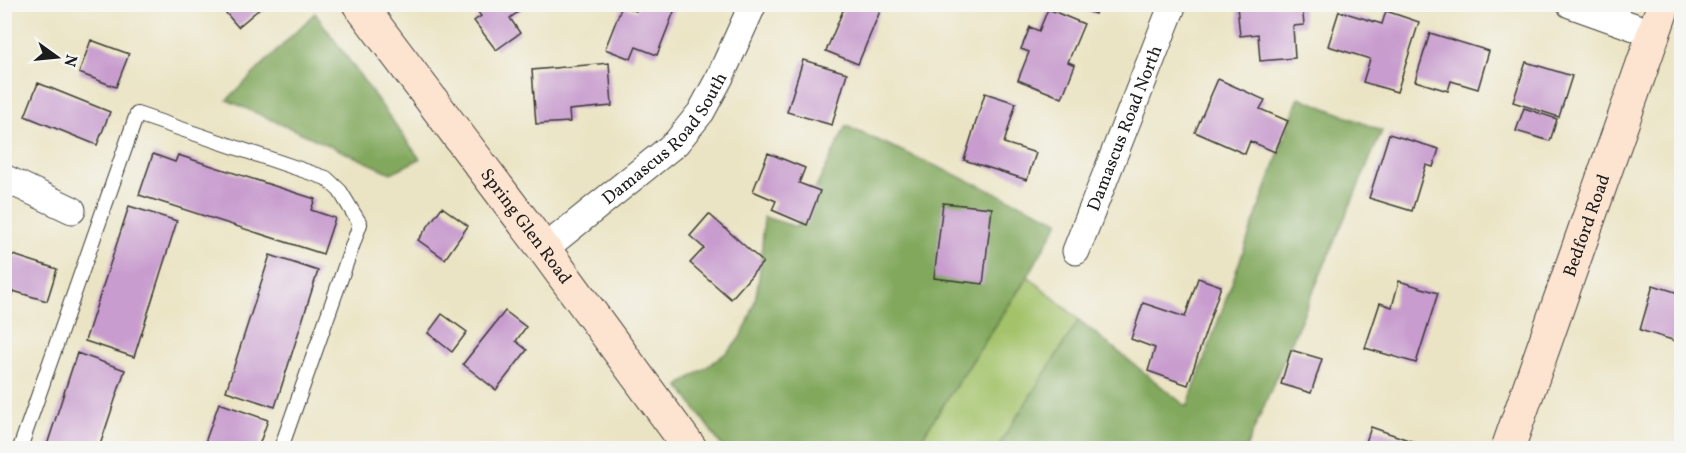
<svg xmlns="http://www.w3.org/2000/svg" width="1686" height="453" viewBox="0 0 1686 453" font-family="Vollkorn,serif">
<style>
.green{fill:#a3c269;stroke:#606f42;stroke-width:1.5}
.forest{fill:#82a85d;stroke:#4f623c;stroke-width:1.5}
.building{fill:#c89cce}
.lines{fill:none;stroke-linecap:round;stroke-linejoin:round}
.lane-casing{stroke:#3b3a35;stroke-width:16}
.street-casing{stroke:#3b3a35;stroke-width:29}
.secondary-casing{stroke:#3b3a35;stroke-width:35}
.lane{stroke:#fff;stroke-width:14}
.street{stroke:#fff;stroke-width:27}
.secondary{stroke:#fde4d1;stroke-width:33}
.labels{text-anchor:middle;stroke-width:5;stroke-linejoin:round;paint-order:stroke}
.street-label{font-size:18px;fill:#1c1c1c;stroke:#f6f6f2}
</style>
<rect width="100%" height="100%" fill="#f6f6f2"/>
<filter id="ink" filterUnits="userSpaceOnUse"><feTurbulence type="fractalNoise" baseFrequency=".0167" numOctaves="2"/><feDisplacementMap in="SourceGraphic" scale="12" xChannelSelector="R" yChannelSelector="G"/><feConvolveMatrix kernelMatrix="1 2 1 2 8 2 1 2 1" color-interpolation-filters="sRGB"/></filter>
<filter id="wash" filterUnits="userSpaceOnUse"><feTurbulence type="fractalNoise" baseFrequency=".008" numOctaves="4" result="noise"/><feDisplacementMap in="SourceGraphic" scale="24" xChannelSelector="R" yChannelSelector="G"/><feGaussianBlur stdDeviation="1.35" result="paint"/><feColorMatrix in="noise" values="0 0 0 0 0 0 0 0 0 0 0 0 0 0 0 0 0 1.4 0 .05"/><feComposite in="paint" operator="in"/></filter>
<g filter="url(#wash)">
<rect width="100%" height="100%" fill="#ebe4c4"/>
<!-- green -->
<path class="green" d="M1028 276 1079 320 997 448H915Z"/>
<!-- forest -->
<path class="forest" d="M315 13 420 159 391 173 227 100Z
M1299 97 1382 131 1246 448H997L1079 320 1187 407Z
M846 126 1059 221 1028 276 915 448H723L679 386C695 374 713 364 728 351 761 323 761 257 764 217L797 227Z"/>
<g id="blocks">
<!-- building -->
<path class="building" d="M472 4H529L510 18 520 33 496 50 474 21 481 16Z
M638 4H677L657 55 636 47 631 59 605 49 622 6 636 11Z
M836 4H883L858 64 826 51 844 8Z
M1068 4H1099L1095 14Z
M1302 4 1304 25 1293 26 1295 58 1260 61 1258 34 1240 36 1237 6Z
M219 5H264L238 27Z
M1048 9 1084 24 1068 62 1075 65 1062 98 1018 80 1029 52 1021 49 1030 27 1039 31Z
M1339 11 1382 24 1386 11 1419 22 1397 92 1363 82 1370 59 1328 46Z
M1430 33 1489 51 1478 89 1451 81 1448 91 1415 81Z
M91 40 129 54 116 87 79 73Z
M803 60 847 73 832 125 787 112Z
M1526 62 1572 76 1559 117 1513 102Z
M609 63 612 106 569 110 570 122 536 124 532 70Z
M1218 79 1265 100 1260 109 1288 121 1275 152 1250 141 1245 154 1195 132Z
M38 83 110 112 97 145 25 116Z
M985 93 1016 103 1004 143 1036 153 1027 180 964 160Z
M1524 108 1557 119 1550 141 1516 131Z
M1389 134 1439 149 1433 167 1426 165 1412 211 1369 198Z
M768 153 805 168 799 183 820 191 807 225 772 210 776 201 753 191Z
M153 154 175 162 178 155 315 199 311 210 335 218 323 254 139 195Z
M943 203 992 208 983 284 934 278Z
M129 206 177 221 134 357 85 341Z
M442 207 468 226 445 259 418 240Z
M709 214 763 262 731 299 690 263 704 248 690 236Z
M4 252 57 269 47 301 13 291 10 300 4 298Z
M270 255 318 271 275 407 226 391Z
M1198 278 1221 286 1188 385 1148 371 1155 348 1131 339 1143 303 1185 317Z
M1399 281 1438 293 1416 363 1365 348 1380 303 1392 307Z
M1653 285 1682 294V343L1640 330Z
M505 311 526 327 516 341 527 350 496 390 463 364Z
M442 314 467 332 452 352 428 333Z
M1291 350 1322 359 1311 393 1281 384Z
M77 353 125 370 99 448H46Z
M219 403 268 420 258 448H203Z
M1371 427 1420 444 1418 448H1364Z"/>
</g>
</g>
<g filter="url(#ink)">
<use href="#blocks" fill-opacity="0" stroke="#3b3a35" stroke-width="1.5"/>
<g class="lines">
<defs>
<path id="lane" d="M20 448 137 114 326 178 340 191 360 224 281 448"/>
<g id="street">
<path d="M1570 4 1654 34"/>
<path d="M4 178 72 210"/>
<path id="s1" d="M544 249 676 143 701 112 720 77 753 4"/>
<path id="s2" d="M1076 251 1173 4"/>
</g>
<g id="secondary">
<path id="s3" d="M359 4 544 249 690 448"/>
<path id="s4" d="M1508 448 1664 4"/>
</g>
</defs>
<!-- lane casing -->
<use href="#lane" class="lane-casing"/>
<!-- street casing -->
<use href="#street" class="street-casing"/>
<!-- secondary casing -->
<use href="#secondary" class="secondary-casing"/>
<!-- lane -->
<use href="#lane" class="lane"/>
<!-- street -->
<use href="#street" class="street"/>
<!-- secondary -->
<use href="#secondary" class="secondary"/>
</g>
</g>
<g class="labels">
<!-- street labels -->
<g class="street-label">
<text dy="6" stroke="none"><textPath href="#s2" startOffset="132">Damascus Road North</textPath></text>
<text dy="6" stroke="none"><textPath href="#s1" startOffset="165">Damascus Road South</textPath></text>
<text dy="6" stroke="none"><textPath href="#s3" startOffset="278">Spring Glen Road</textPath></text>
<text dy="6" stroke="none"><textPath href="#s4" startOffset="236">Bedford Road</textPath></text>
</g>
</g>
<!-- margin -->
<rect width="1686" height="453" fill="none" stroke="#f6f6f2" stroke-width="24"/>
<!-- north arrow -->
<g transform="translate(57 57) rotate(105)" stroke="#f6f6f2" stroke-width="4.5" paint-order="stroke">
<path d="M0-4.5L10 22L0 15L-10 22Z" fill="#1c1c1c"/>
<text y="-9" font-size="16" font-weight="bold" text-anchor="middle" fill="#1c1c1c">N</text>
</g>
</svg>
